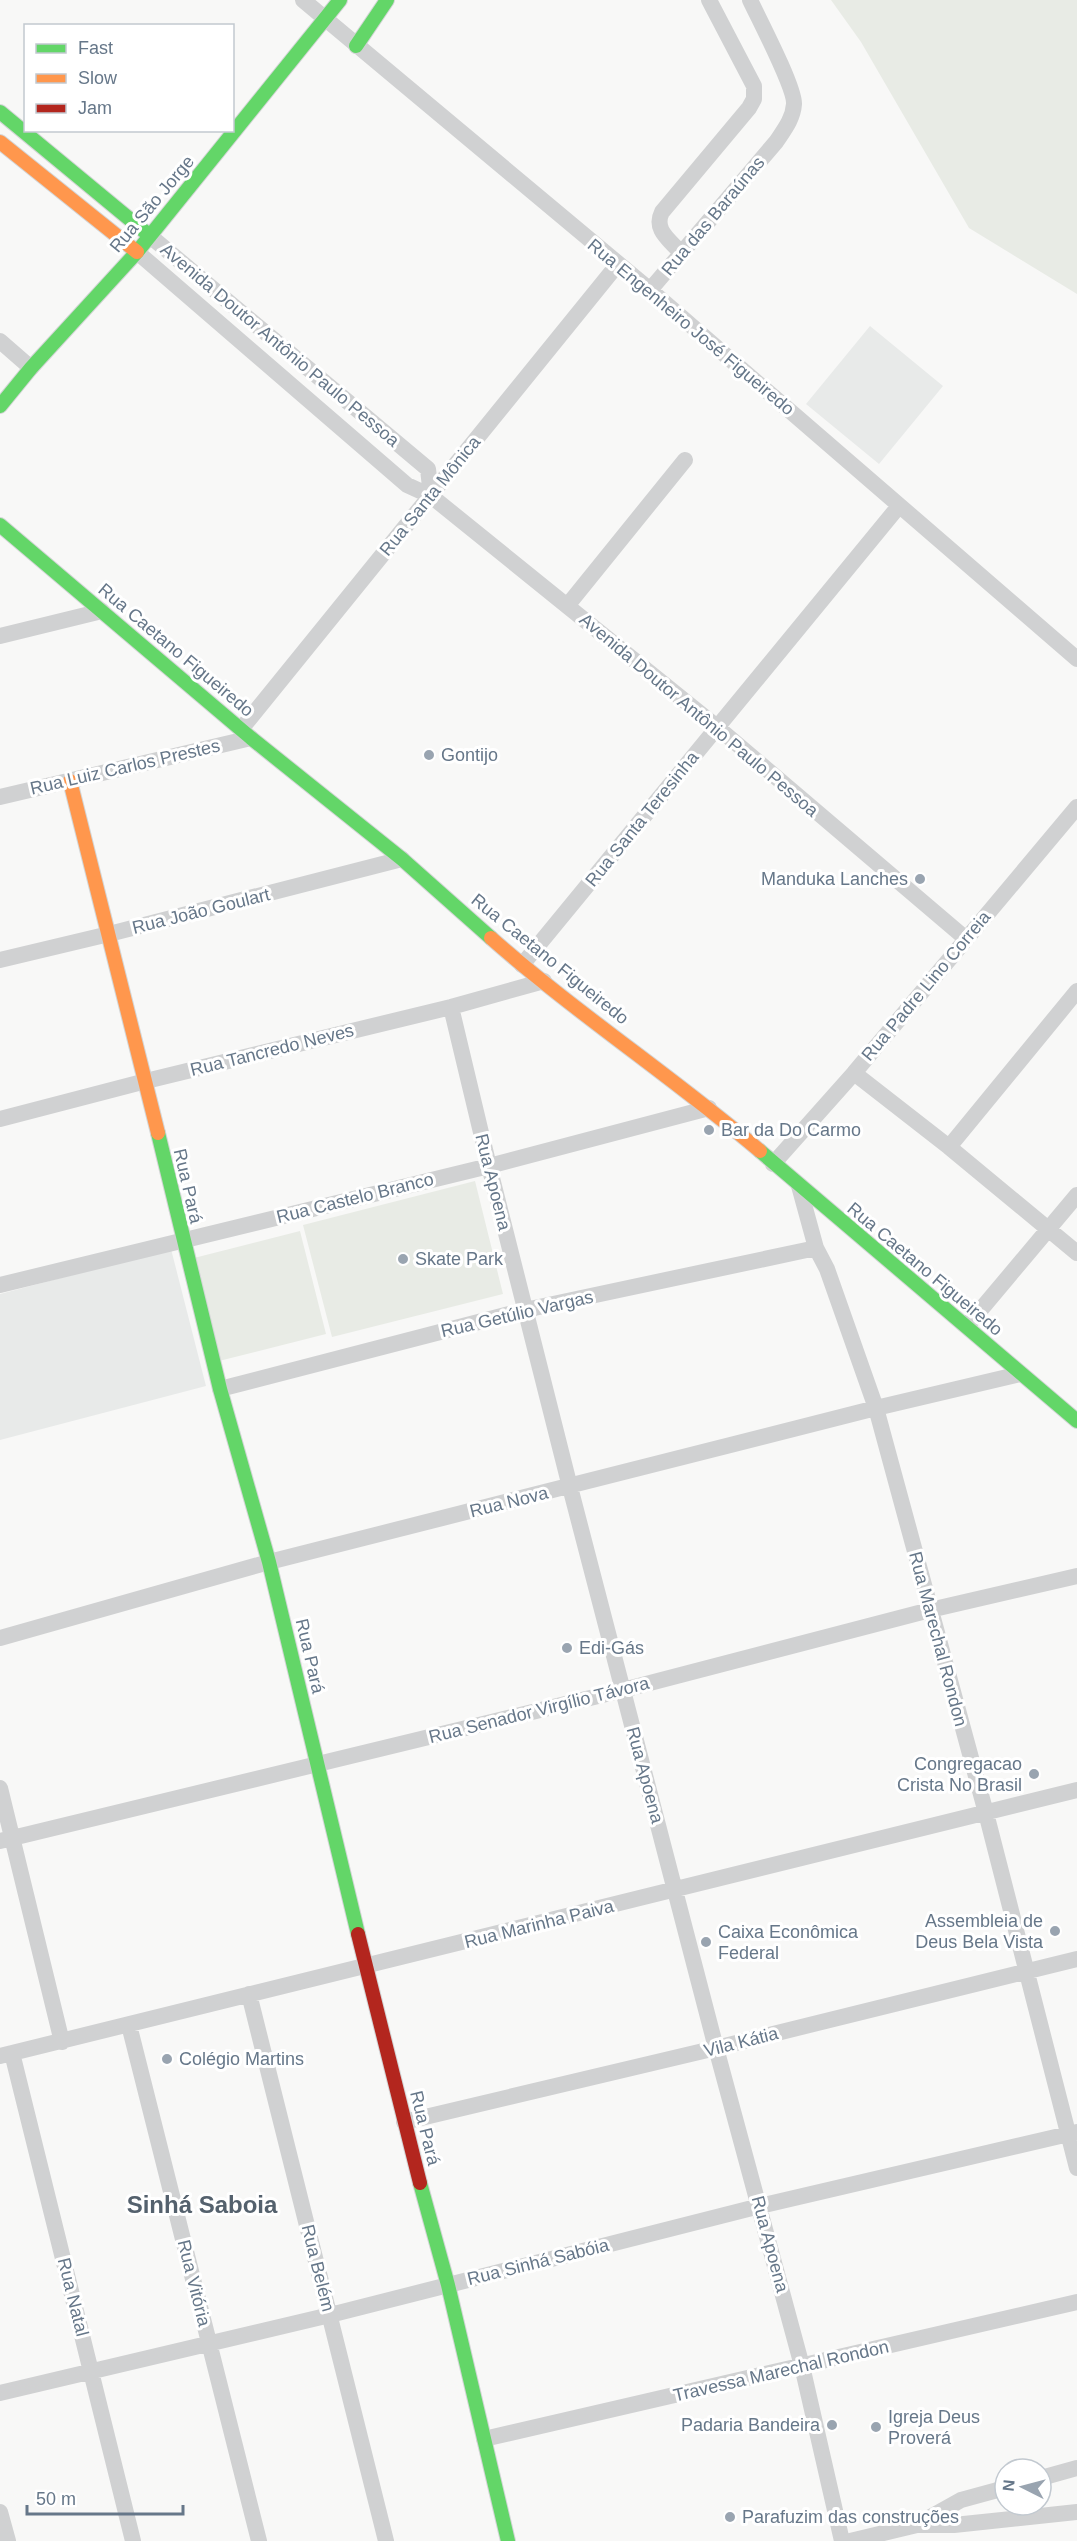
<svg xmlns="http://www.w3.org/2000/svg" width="1077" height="2541" viewBox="0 0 1077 2541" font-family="Arial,sans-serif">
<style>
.built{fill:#e8eae9}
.green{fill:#e8ebe5}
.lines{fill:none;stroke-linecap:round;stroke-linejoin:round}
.fast-casing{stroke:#d3d5d6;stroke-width:16}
.slow-casing{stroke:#d3d5d6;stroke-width:16}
.jam-casing{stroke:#d3d5d6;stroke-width:16}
.street{stroke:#d0d1d2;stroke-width:16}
.fast{stroke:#63d668;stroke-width:14}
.slow{stroke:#ff974d;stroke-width:14}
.jam{stroke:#b3261e;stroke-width:14}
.poi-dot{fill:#99a4b0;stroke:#fff;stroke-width:2}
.labels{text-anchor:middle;stroke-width:6;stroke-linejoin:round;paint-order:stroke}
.street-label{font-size:18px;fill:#667789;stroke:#fff}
.poi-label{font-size:18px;fill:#667789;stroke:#fff;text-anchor:start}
.district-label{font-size:24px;font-weight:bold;fill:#54616d;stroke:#fff}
</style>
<rect width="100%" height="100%" fill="#f8f8f7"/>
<!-- built -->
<path class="built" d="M870 326 943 386 879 464 806 404Z
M171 1249 206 1386 0 1440V1294Z"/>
<!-- green -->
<path class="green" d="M831 0H1077V294L969 228 861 42Z
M475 1181 503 1294 332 1337 303 1225Z
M300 1231 326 1334 219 1361 194 1258Z"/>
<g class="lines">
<defs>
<path id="fast" d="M356 46 387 0
M0 112 150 236
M0 406 31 368 137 252 340 0
M0 525 251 738 402 859 491 938
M158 1133 220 1389 269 1562 358 1934
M760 1151 1077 1421
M420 2183 448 2285 508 2541"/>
<path id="slow" d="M0 142 137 252
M70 781 158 1133
M491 938C577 1014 673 1077 760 1151"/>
<path id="jam" d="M358 1934 420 2183"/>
</defs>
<!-- fast casing -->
<use href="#fast" class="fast-casing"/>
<!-- slow casing -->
<use href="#slow" class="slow-casing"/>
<!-- jam casing -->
<use href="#jam" class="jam-casing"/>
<!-- street -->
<path class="street" d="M303 0 650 290 1077 659
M150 236 428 469 431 496
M137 252 407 485 431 496 717 727 965 938
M681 253C670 240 653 230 662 212L749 108 754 99V86L709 0
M650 290 776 142C784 130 793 119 794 104 795 88 759 19 750 0
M0 341 31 368
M567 606 685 460
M0 636 102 611
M242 728 618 264
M0 797 251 738
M0 960 109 934 402 859
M522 965 899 506
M451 1007 489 1166 570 1487 716 2048 802 2366 842 2541
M854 1073 949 1147 1077 1253
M0 1119 146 1081 451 1007 544 981
M949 1147 1077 991
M773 1164 854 1073 1077 807
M799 1186 816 1248 827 1269 876 1408 986 1813 1077 2168
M0 1285 489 1166 709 1108
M967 1326 1077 1195
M220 1389 525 1310 816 1248
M0 1638 269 1562 876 1408 1020 1374
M0 1788 62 2042
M0 1841 623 1690 930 1610 1077 1576
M249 1994 386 2541
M129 2025 259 2541
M12 2053 133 2541
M0 2056 1077 1790
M404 2122 716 2048 1077 1959
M0 2393 330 2315 760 2206 1077 2132
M484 2439 1077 2302
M1041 2478 1077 2468
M0 2512 8 2541
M918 2524 961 2500 1005 2488
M850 2541 917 2525H954L1077 2512"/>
<!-- fast -->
<use href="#fast" class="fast"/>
<!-- slow -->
<use href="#slow" class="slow"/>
<!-- jam -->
<use href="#jam" class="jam"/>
</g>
<!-- markers -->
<g class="poi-dot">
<circle cx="429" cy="755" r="6"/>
<circle cx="920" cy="879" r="6"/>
<circle cx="709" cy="1130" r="6"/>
<circle cx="403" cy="1259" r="6"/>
<circle cx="567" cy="1648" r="6"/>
<circle cx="1034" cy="1774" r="6"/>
<circle cx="1055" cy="1931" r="6"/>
<circle cx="706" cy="1942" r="6"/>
<circle cx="167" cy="2059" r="6"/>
<circle cx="832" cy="2425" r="6"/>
<circle cx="876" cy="2427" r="6"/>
<circle cx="730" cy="2517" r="6"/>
</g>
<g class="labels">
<!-- street labels -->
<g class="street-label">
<text transform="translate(152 204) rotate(-50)" y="6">Rua São Jorge</text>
<text transform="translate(713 216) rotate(-50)" y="6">Rua das Baraúnas</text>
<text transform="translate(691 327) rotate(40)" y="6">Rua Engenheiro José Figueiredo</text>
<text transform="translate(280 345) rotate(40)" y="6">Avenida Doutor Antônio Paulo Pessoa</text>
<text transform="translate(430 496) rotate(-51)" y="6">Rua Santa Mônica</text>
<text transform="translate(176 650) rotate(40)" y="6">Rua Caetano Figueiredo</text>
<text transform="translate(699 715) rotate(40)" y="6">Avenida Doutor Antônio Paulo Pessoa</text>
<text transform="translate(125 767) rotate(-13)" y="6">Rua Luiz Carlos Prestes</text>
<text transform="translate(642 819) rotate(-51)" y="6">Rua Santa Teresinha</text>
<text transform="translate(201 911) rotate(-14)" y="6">Rua João Goulart</text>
<text transform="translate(550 959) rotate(39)" y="6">Rua Caetano Figueiredo</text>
<text transform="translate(926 986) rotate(-50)" y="6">Rua Padre Lino Correia</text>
<text transform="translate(272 1050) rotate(-14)" y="6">Rua Tancredo Neves</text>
<text transform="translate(493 1182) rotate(76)" y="6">Rua Apoena</text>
<text transform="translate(188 1186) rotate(77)" y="6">Rua Pará</text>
<text transform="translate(355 1198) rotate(-14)" y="6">Rua Castelo Branco</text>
<text transform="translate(925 1269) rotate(40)" y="6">Rua Caetano Figueiredo</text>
<text transform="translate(517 1314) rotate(-13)" y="6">Rua Getúlio Vargas</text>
<text transform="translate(509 1502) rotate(-14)" y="6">Rua Nova</text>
<text transform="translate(938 1639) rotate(75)" y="6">Rua Marechal Rondon</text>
<text transform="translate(310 1656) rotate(77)" y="6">Rua Pará</text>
<text transform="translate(539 1710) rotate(-14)" y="6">Rua Senador Virgílio Távora</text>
<text transform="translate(645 1775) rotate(75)" y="6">Rua Apoena</text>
<text transform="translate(539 1924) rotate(-14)" y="6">Rua Marinha Paiva</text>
<text transform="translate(741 2042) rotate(-14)" y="6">Vila Kátia</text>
<text transform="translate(425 2128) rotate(76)" y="6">Rua Pará</text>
<text transform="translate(770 2244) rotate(75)" y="6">Rua Apoena</text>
<text transform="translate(538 2262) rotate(-14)" y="6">Rua Sinhá Sabóia</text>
<text transform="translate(318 2268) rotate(76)" y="6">Rua Belém</text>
<text transform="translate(194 2283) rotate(76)" y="6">Rua Vitória</text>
<text transform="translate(73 2297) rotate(76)" y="6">Rua Natal</text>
<text transform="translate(781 2371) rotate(-13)" y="6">Travessa Marechal Rondon</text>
</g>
<!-- poi labels -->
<g class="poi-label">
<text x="441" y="761">Gontijo</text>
<text x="908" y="885" text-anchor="end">Manduka Lanches</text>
<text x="721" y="1136">Bar da Do Carmo</text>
<text x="415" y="1265">Skate Park</text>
<text x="579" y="1654">Edi-Gás</text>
<text x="1022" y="1770" text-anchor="end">Congregacao<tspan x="1022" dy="21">Crista No Brasil</tspan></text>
<text x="1043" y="1927" text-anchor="end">Assembleia de<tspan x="1043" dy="21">Deus Bela Vista</tspan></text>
<text x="718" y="1938">Caixa Econômica<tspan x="718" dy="21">Federal</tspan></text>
<text x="179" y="2065">Colégio Martins</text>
<text x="888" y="2423">Igreja Deus<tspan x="888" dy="21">Proverá</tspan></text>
<text x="820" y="2431" text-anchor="end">Padaria Bandeira</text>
<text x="742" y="2523">Parafuzim das construções</text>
</g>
<!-- district labels -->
<g class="district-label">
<text x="202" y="2213">Sinhá Saboia</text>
</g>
</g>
<!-- legend -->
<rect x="24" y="24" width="210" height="108" fill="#ffffff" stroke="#c2c9d0" stroke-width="1.5"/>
<rect x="36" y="44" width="30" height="9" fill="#63d668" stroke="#c2c9d0" stroke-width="1.5"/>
<text x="78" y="54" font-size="18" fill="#667789">Fast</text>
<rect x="36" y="74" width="30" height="9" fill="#ff974d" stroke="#c2c9d0" stroke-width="1.5"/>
<text x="78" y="84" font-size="18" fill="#667789">Slow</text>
<rect x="36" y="104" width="30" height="9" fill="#b3261e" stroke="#c2c9d0" stroke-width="1.5"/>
<text x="78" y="114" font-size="18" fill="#667789">Jam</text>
<!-- north arrow -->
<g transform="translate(1023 2487) rotate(276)"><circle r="28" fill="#ffffff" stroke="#c2c9d0" stroke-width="1.5"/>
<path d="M0-4.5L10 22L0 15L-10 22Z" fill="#99a4b0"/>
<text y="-9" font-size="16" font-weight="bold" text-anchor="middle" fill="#667789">N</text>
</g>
<!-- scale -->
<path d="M27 2505v9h156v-9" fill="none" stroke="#667789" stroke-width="3"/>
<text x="36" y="2505" font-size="18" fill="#667789" stroke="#ffffff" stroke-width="4.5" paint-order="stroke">50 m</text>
</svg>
